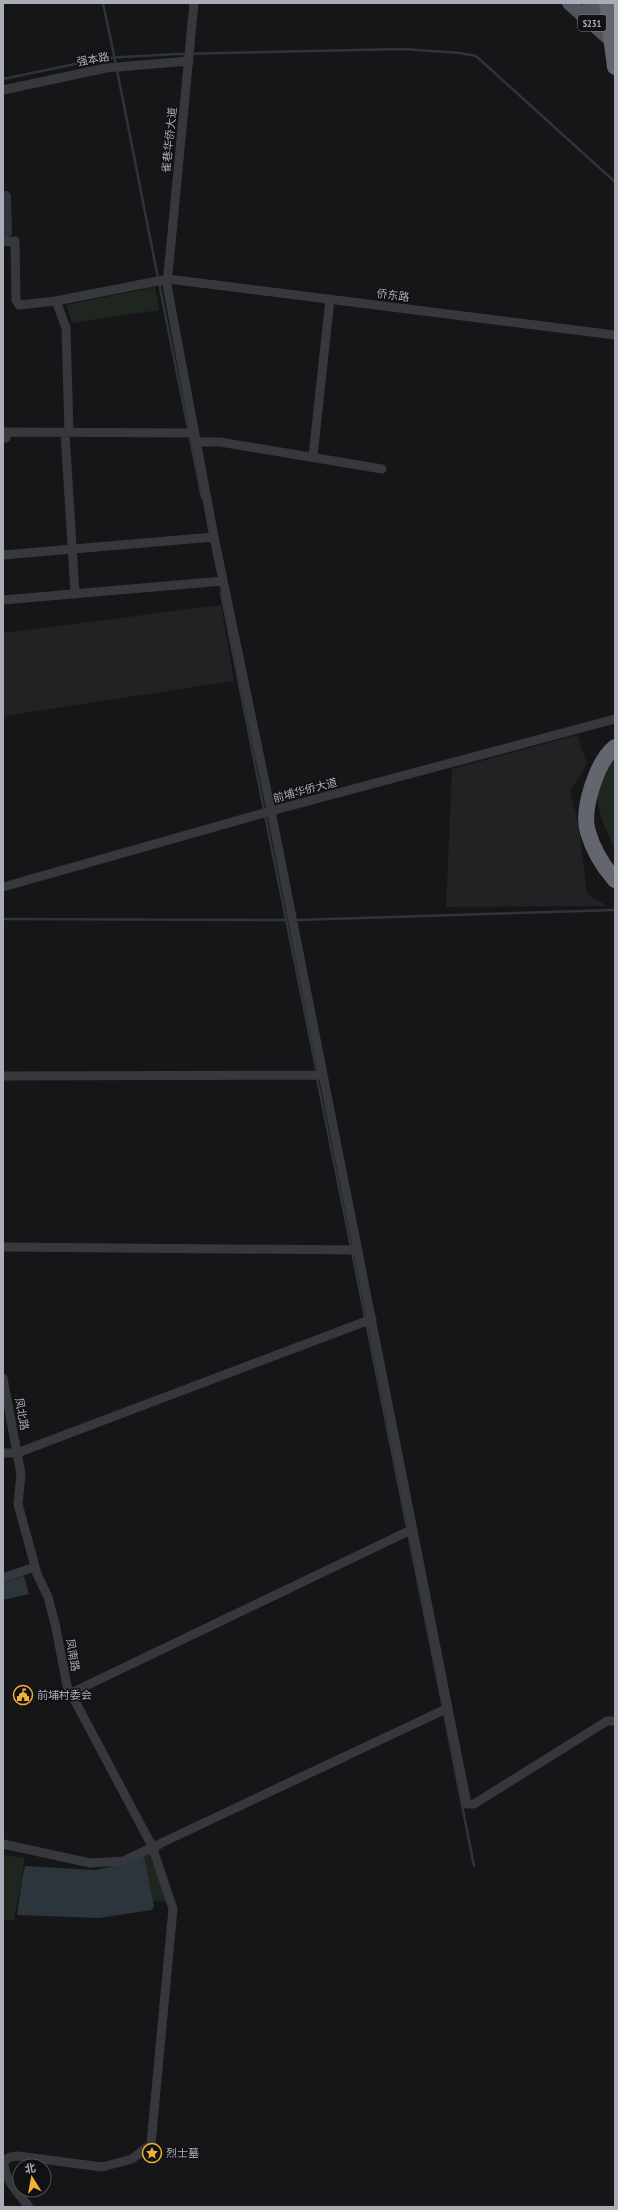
<svg xmlns="http://www.w3.org/2000/svg" width="618" height="2210" viewBox="0 0 618 2210" font-family="'PT Sans Narrow','Noto Sans SC',sans-serif">
<style>
.built{fill:#222225}
.green{fill:#1e261f}
.water{fill:#2c353c}
.lines{fill:none;stroke-linecap:round;stroke-linejoin:round}
.stream{stroke:#2c353c;stroke-width:2.5}
.street{stroke:#37383d;stroke-width:9}
.primary{stroke:#53555c;stroke-width:14}
.highway{stroke:#63666e;stroke-width:16}
.highway-bridge{stroke:#63666e;stroke-width:16}
.labels{text-anchor:middle;stroke-width:3;stroke-linejoin:round;paint-order:stroke}
.shield{fill:#111113;stroke:#7b7e86;stroke-width:1}
.shield-label{font-size:10px;font-weight:bold;fill:#a8adb8}
.street-label{font-size:11px;fill:#a8adb8;stroke:#111113}
.poi-label{font-size:11px;fill:#a8adb8;stroke:#111113;text-anchor:start}
</style>
<rect width="100%" height="100%" fill="#161618"/>
<!-- built -->
<path class="built" d="M221 605 234 681 3 716V633Z
M577 735 587 764 570 791 579 827 587 894 608 906 446 907 452 769Z"/>
<!-- green -->
<path class="green" d="M155 287 159 310 72 323 66 305Z
M615 758V849C604 828 591 798 601 774 603 768 611 762 615 758Z
M161 1842 164 1849 150 1856 167 1902 153 1901 143 1852Z
M3 1855 25 1858 14 1921 3 1919Z"/>
<!-- water -->
<path class="water" d="M3 191H8L11 195 12 235 3 241Z
M24 1576 29 1594 3 1600V1583Z
M144 1856 154 1906 152 1910 99 1918 17 1915 22 1879 25 1866 95 1870 117 1865 133 1858Z"/>
<g class="lines">
<!-- stream -->
<path class="stream" d="M103 3 116 65
M117 70 158 278
M3 79 104 58 177 54 403 49 460 53 476 56 615 182
M159 283 202 498
M221 593 264 810
M265 815 317 1073
M3 919 286 920
M297 920 615 910
M317 1078 351 1247
M352 1252 443 1708
M444 1713 474 1866"/>
<!-- street -->
<path class="street" d="M3 90 106 68 189 61
M3 242 15 241 16 300 19 305 56 301 168 279 615 335
M56 301 66 328 69 433
M65 433 75 594
M3 438H6V432L195 433
M196 442H220L382 469
M313 456 330 299
M3 555 214 537
M3 600 223 581
M3 887 271 811 615 719
M3 1076 323 1075
M3 1247 358 1250
M3 1378 21 1474 18 1504 37 1574 48 1597 56 1628 67 1686 152 1846 173 1909 151 2144 132 2159 102 2167 18 2156 10 2157 4 2161C4 2180 18 2193 29 2207
M3 1453H17L372 1319
M3 1578 35 1567
M71 1693 413 1529
M448 1708 467 1804H474L607 1721H615
M3 1844 90 1863 123 1861 448 1708 271 811 214 537 167 285 194 3"/>
<!-- primary -->
<path class="primary" d="M569 3 615 44
M589 3 615 26"/>
<!-- highway -->
<path class="highway" d="M615 747C597 761 581 810 588 832 593 850 603 866 615 880"/>
<!-- highway-bridge -->
<path class="highway-bridge" d="M607 3 615 67"/>
</g>
<!-- icons -->
<defs>
<symbol id="civic-ring" viewBox="-11 -11 22 22"><circle r="9.5" fill="#111113" stroke="#f2b134" stroke-width="1.5"/><path d="M-.6-6.5H3V-4.5H.6V-3L4-1V1h2V6H-6V1h2V-1L-.6-3ZM-1.2 2.5V6h2.4V2.5Z" fill="#f2b134"/></symbol>
<symbol id="sight-ring" viewBox="-11 -11 22 22"><circle r="9.5" fill="#111113" stroke="#f2b134" stroke-width="1.5"/><path d="M0-6L1.8-2.2L6-1.7L2.9 1.2L3.7 5.4L0 3.3L-3.7 5.4L-2.9 1.2L-6-1.7L-1.8-2.2Z" fill="#f2b134"/></symbol>
</defs>
<g fill-rule="evenodd">
<use href="#civic-ring" x="12" y="1684" width="22" height="22"/>
<use href="#sight-ring" x="141" y="2142" width="22" height="22"/>
</g>
<g class="labels">
<!-- shield labels -->
<rect class="shield" x="578" y="15" width="28" height="16" rx="3"/>
<g class="shield-label">
<text x="592" y="27">S231</text>
</g>
<!-- street labels -->
<g class="street-label">
<text transform="translate(93 59) rotate(-10)" y="4">强本路</text>
<text transform="translate(169 140) rotate(-84)" y="4">雀巷华侨大道</text>
<text transform="translate(393 295) rotate(7)" y="4">侨东路</text>
<text transform="translate(305 790) rotate(-15)" y="4">前埔华侨大道</text>
<text transform="translate(22 1414) rotate(80)" y="4">凤北路</text>
<text transform="translate(73 1655) rotate(80)" y="4">凤南路</text>
</g>
<!-- poi labels -->
<g class="poi-label">
<text x="37" y="1699">前埔村委会</text>
<text x="166" y="2157">烈士墓</text>
</g>
</g>
<!-- border -->
<rect width="618" height="2210" fill="none" stroke="#a8adb8" stroke-width="8"/>
<!-- north arrow -->
<g transform="translate(32 2178) rotate(349)"><circle r="19" fill="#111113" stroke="#4d4f55"/>
<path d="M0-3L7 15L0 10L-7 15Z" fill="#f2b134"/>
<text y="-6" font-size="11" font-weight="bold" text-anchor="middle" fill="#a8adb8">北</text>
</g>
</svg>
